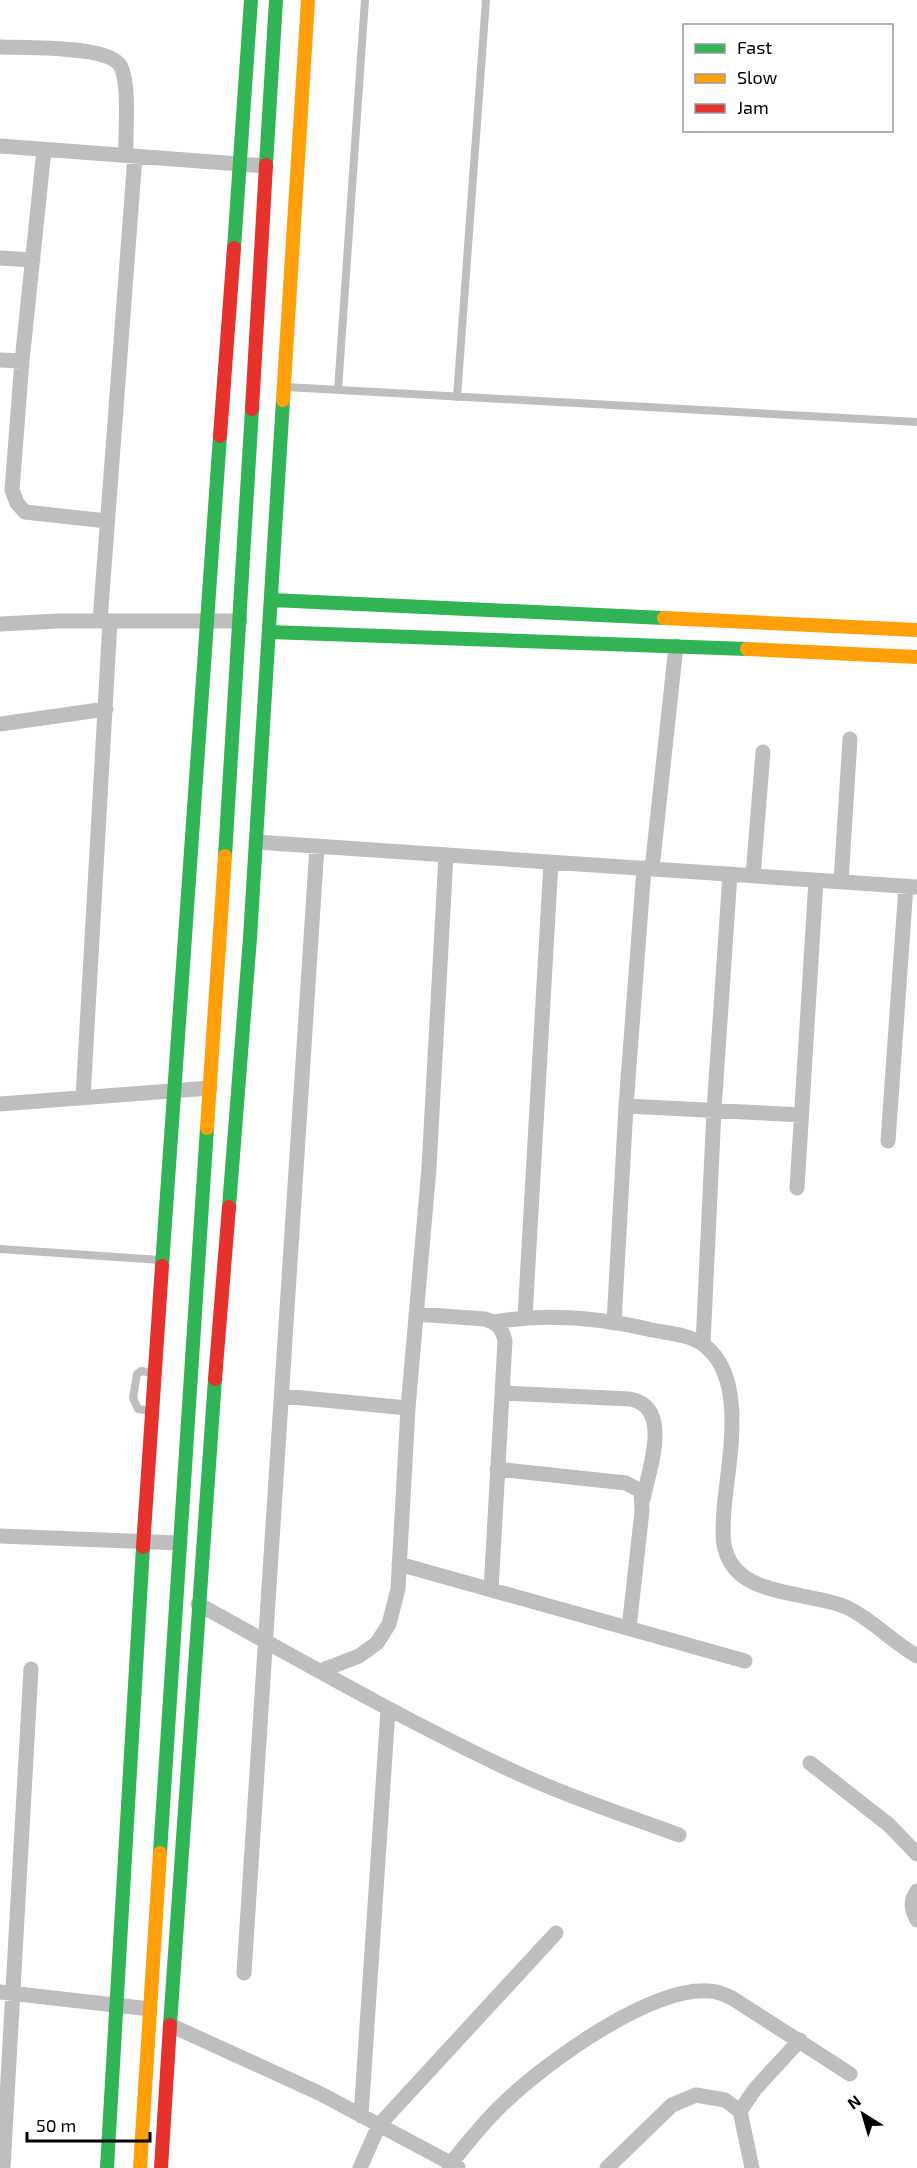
<svg xmlns="http://www.w3.org/2000/svg" width="917" height="2168" viewBox="0 0 917 2168" font-family="'Exo 2',sans-serif">
<style>
.lines{fill:none;stroke-linecap:round;stroke-linejoin:round}
.lane{stroke:#bebebe;stroke-width:8}
.street{stroke:#bebebe;stroke-width:15}
.fast{stroke:#30b455;stroke-width:14}
.slow{stroke:#ff9f0a;stroke-width:14}
.jam{stroke:#e5322d;stroke-width:14}
</style>
<rect width="100%" height="100%" fill="#fff"/>
<g class="lines">
<!-- lane -->
<path class="lane" d="M286 387 917 422
M338 390 365 0
M457 397 486 0
M0 1249 160 1260
M152 1411 138 1409 133 1398 137 1374 141 1371 154 1373"/>
<!-- street -->
<path class="street" d="M0 47C24 48 111 45 121 67 130 87 125 132 126 155
M0 146 266 166
M44 150 22 361 12 490 17 503 25 512 107 521
M0 258 33 260
M0 360 22 361
M100 621 135 156
M0 624 58 621H240
M0 724 106 709
M256 842 917 887
M652 869 676 646
M753 876 763 752
M841 882 850 739
M83 1098 110 621
M0 1104 210 1088
M626 1106 801 1115
M888 1141 906 886
M797 1188 816 880
M416 1314 485 1319C498 1323 502 1328 505 1341L491 1590
M525 1317 551 862
M494 1322C546 1313 601 1318 652 1330 668 1333 691 1335 704 1345 748 1378 728 1462 724 1509 723 1530 720 1548 733 1566 754 1596 814 1593 846 1607 872 1619 892 1642 917 1656
M614 1323 626 1106 644 868
M703 1344 714 1110 730 874
M502 1393 630 1399C673 1407 649 1469 643 1499
M282 1396 408 1408
M497 1469 626 1483 641 1491 642 1511 629 1628
M0 1536 180 1543
M399 1564 745 1661
M198 1604C298 1659 397 1716 500 1765 558 1793 619 1813 679 1835
M320 1671 359 1656 377 1643 389 1624 398 1589 408 1408 429 1168 446 855
M810 1763 889 1825 917 1854
M917 1891C910 1901 911 1909 917 1920
M244 1973 317 846
M0 1992 150 2009
M170 2025 319 2093 458 2167
M740 2111 755 2089 800 2040
M361 2116 388 1710
M3 2168 31 1669
M360 2168 379 2125 556 1933
M449 2168 451 2163C468 2143 485 2120 505 2102 547 2062 651 1986 710 1991 717 1991 725 1995 732 1998L850 2074
M607 2168 672 2105 696 2095 725 2100 740 2111 752 2168"/>
<!-- fast -->
<path class="fast" d="M266 165 276 0
M234 248 251 0
M272 600 664 618
M269 632 747 649
M225 856 252 409
M229 1207 250 938 283 400
M162 1266 220 436
M160 1853 207 1128
M170 2025 215 1379
M107 2168 143 1547"/>
<!-- slow -->
<path class="slow" d="M283 400 308 0
M664 618 917 630
M747 649 917 657
M207 1128 225 856
M140 2168 160 1853"/>
<!-- jam -->
<path class="jam" d="M252 409 266 165
M220 436 234 248
M215 1379 229 1207
M143 1547 162 1266
M161 2168 170 2025"/>
</g>
<!-- legend -->
<rect x="683" y="24" width="210" height="108" fill="#ffffff" stroke="#999999" stroke-width="1.5"/>
<rect x="695" y="44" width="30" height="9" fill="#30b455" stroke="#999999" stroke-width="1.5"/>
<text x="737" y="54" font-size="18" fill="#000000">Fast</text>
<rect x="695" y="74" width="30" height="9" fill="#ff9f0a" stroke="#999999" stroke-width="1.5"/>
<text x="737" y="84" font-size="18" fill="#000000">Slow</text>
<rect x="695" y="104" width="30" height="9" fill="#e5322d" stroke="#999999" stroke-width="1.5"/>
<text x="737" y="114" font-size="18" fill="#000000">Jam</text>
<!-- north arrow -->
<g transform="translate(863 2114) rotate(323)" stroke="#ffffff" stroke-width="4.5" paint-order="stroke">
<path d="M0-4.5L10 22L0 15L-10 22Z" fill="#000000"/>
<text y="-9" font-size="16" font-weight="bold" text-anchor="middle" fill="#000000">N</text>
</g>
<!-- scale -->
<path d="M27 2132v9h123v-9" fill="none" stroke="#000000" stroke-width="3"/>
<text x="36" y="2132" font-size="18" fill="#000000" stroke="#ffffff" stroke-width="4.5" paint-order="stroke">50 m</text>
</svg>
